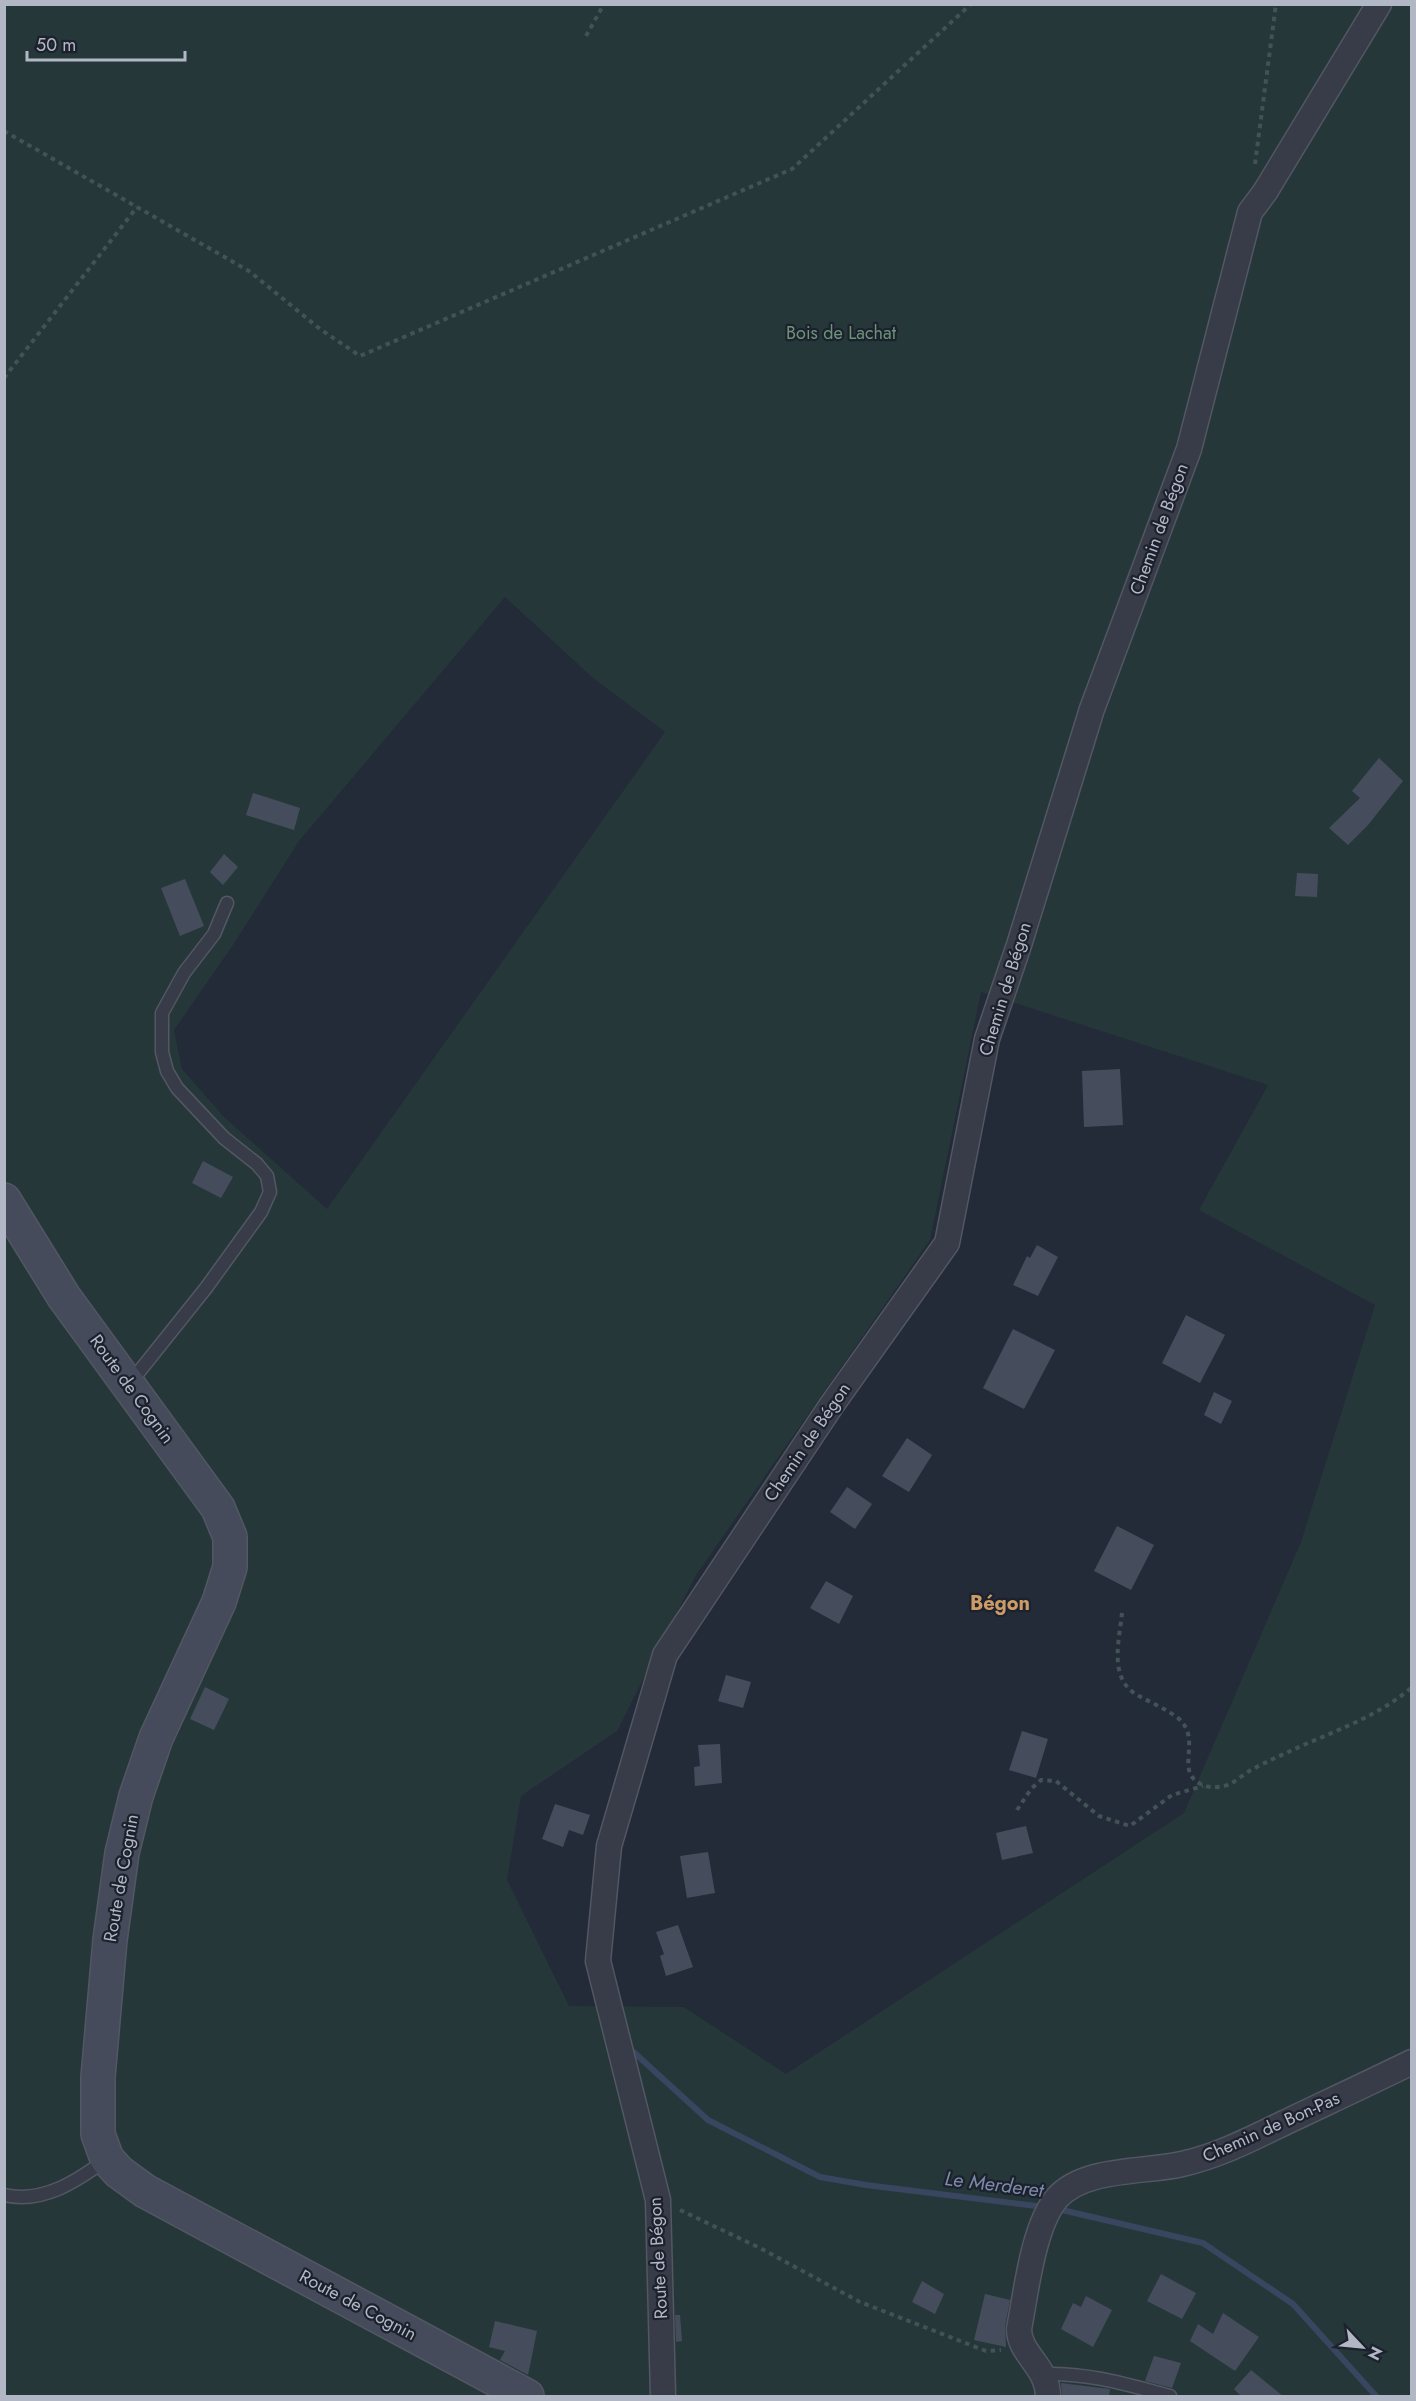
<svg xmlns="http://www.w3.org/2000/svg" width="1416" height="2401" viewBox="0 0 1416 2401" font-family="Jost,sans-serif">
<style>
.green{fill:#26373a;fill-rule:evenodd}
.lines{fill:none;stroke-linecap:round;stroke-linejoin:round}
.stream{stroke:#3a4660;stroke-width:6}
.building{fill:#454d5d}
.lane-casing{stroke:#525763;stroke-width:15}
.street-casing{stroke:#525763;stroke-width:27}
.secondary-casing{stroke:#525763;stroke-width:36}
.path{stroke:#435256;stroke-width:4;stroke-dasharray:4.5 4.5;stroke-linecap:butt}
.lane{stroke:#373c48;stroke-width:12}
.street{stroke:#373c48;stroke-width:24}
.secondary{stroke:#454b5b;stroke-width:33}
.labels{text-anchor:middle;stroke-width:4.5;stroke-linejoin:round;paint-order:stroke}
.park-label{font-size:18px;fill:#6b9478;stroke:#1c212d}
.street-label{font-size:18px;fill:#b2b7c5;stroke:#1c212d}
.neighbourhood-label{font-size:20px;font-weight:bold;fill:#cb9c66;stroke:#1c212d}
.water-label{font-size:20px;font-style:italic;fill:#7c8baa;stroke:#1c212d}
</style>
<rect width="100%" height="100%" fill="#232a38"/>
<!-- green -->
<path class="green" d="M5 5H1411V2396H5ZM505 597 593 678 665 732 327 1209 223 1116 182 1069 174 1030 233 945 299 841ZM981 992 1268 1085 1199 1210 1375 1305 1301 1542 1184 1813 786 2074 684 2007 569 2006 507 1880 521 1796 617 1731 696 1575 930 1240Z"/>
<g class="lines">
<!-- stream -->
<path class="stream" d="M628 2047 708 2120 820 2177 866 2185 1045 2207
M1058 2209 1203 2243 1293 2304 1376 2396"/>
</g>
<!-- building -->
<path class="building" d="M1379 758 1403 781 1368 825 1348 845 1329 828 1360 798 1352 791Z
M253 793 300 808 294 830 246 815Z
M224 854 238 867 223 885 210 872Z
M1297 873 1318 874 1317 897 1295 896Z
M185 879 204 926 180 936 161 888Z
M1120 1069 1123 1125 1084 1127 1082 1071Z
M203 1161 233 1177 221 1198 192 1183Z
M1037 1245 1058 1257 1038 1296 1013 1285 1027 1256 1030 1258Z
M1186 1315 1225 1335 1200 1383 1162 1363Z
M1013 1329 1055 1350 1024 1409 983 1388Z
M1214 1392 1232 1401 1221 1424 1204 1415Z
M907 1438 932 1455 909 1492 882 1476Z
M847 1487 872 1504 855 1529 830 1512Z
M1117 1526 1154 1545 1131 1590 1094 1571Z
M826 1581 853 1596 839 1624 810 1608Z
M726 1675 751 1682 743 1708 718 1701Z
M205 1687 229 1699 214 1730 190 1719Z
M1022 1731 1048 1739 1036 1778 1009 1770Z
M720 1744 722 1783 695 1786 694 1767 700 1766 698 1745Z
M555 1804 590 1815 583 1835 569 1830 563 1847 542 1839Z
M1026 1826 1033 1853 1002 1860 996 1833Z
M708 1852 715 1893 687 1898 680 1856Z
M678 1925 693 1967 666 1976 660 1956 664 1954 656 1932Z
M1161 2274 1196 2293 1182 2319 1147 2301Z
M922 2281 944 2294 935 2314 912 2302Z
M985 2294 1010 2300 1005 2327 1006 2347 974 2340Z
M1086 2296 1112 2310 1093 2347 1061 2329 1073 2303 1081 2307Z
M1223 2313 1259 2337 1235 2371 1190 2341 1198 2324 1213 2334Z
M675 2315H680L682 2341 676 2342Z
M495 2321 537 2331 528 2375 500 2360 505 2351 489 2347Z
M1154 2356 1181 2363 1172 2388 1145 2381Z
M1251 2370 1284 2397H1242L1234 2389Z
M1061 2383 1110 2389 1109 2397H1062Z"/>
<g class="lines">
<defs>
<path id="lane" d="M130 1383 206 1288 261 1212 270 1192 267 1176 257 1164 224 1138 177 1088 167 1071 162 1052V1013L184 973 214 934 227 903
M4 2195C43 2204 77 2181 107 2159
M1043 2374C1090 2373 1125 2384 1170 2396"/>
<path id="street" d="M663 2396 658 2200 598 1961 609 1846 665 1655 831 1406 947 1243 987 1039 1019 945 1092 709 1189 449 1250 212 1265 192 1379 4
M1048 2396C1048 2367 1019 2354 1019 2329 1026 2293 1033 2226 1057 2198 1085 2167 1144 2173 1182 2164 1218 2156 1251 2139 1284 2123 1326 2103 1369 2083 1412 2062"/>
<path id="secondary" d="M4 1200 64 1297 218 1508 230 1537V1567L219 1602 156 1738 136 1796 122 1853 110 1940 98 2077V2134L107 2159 119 2172 145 2191 527 2396"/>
</defs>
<!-- lane casing -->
<use href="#lane" class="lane-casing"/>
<!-- street casing -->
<use href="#street" class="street-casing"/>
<!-- secondary casing -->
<use href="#secondary" class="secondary-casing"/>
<!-- path -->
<path class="path" d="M586 36 604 4
M4 131 249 271 320 329 360 356 792 169 971 4
M1255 164 1276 4
M4 378 137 207
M1122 1613C1119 1642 1108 1680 1139 1696 1152 1703 1166 1709 1178 1718 1204 1740 1172 1772 1203 1785 1211 1789 1223 1787 1230 1784 1238 1780 1245 1773 1253 1769 1264 1763 1275 1758 1286 1753 1328 1733 1377 1718 1412 1687
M1017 1810 1031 1789 1041 1780 1056 1781 1099 1816 1130 1826 1172 1795 1203 1786
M680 2210 760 2248 860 2302 986 2351 1001 2350"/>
<!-- lane -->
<use href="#lane" class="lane"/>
<!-- street -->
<use href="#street" class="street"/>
<!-- secondary -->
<use href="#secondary" class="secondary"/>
</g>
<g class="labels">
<!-- park labels -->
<g class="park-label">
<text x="841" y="339">Bois de Lachat</text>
</g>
<!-- street labels -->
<g class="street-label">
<text transform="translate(1159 529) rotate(-70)" y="6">Chemin de Bégon</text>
<text transform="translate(1005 989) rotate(-73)" y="6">Chemin de Bégon</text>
<text transform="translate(132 1389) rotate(54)" y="6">Route de Cognin</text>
<text transform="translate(807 1442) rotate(-56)" y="6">Chemin de Bégon</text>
<text transform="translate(121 1878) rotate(-80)" y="6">Route de Cognin</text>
<text transform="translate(1271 2127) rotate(-24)" y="6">Chemin de Bon-Pas</text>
<text transform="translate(658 2258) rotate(-93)" y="6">Route de Bégon</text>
<text transform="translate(358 2305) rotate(28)" y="6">Route de Cognin</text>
</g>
<!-- neighbourhood labels -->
<g class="neighbourhood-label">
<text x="1000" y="1610">Bégon</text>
</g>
<!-- water labels -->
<g class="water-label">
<text transform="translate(994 2184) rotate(7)" y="7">Le Merderet</text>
</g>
</g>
<!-- border -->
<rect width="1416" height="2401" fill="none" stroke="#b2b7c5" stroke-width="12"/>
<!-- north arrow -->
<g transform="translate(1362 2347) rotate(116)" stroke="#1c212d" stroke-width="4.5" paint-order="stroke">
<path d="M0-4.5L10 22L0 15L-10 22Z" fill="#b2b7c5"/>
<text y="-9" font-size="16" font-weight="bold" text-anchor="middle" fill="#b2b7c5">N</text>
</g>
<!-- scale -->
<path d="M27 51v9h158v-9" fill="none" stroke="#b2b7c5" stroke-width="3"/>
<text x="36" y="51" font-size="18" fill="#b2b7c5" stroke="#1c212d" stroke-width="4.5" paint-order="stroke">50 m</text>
</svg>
